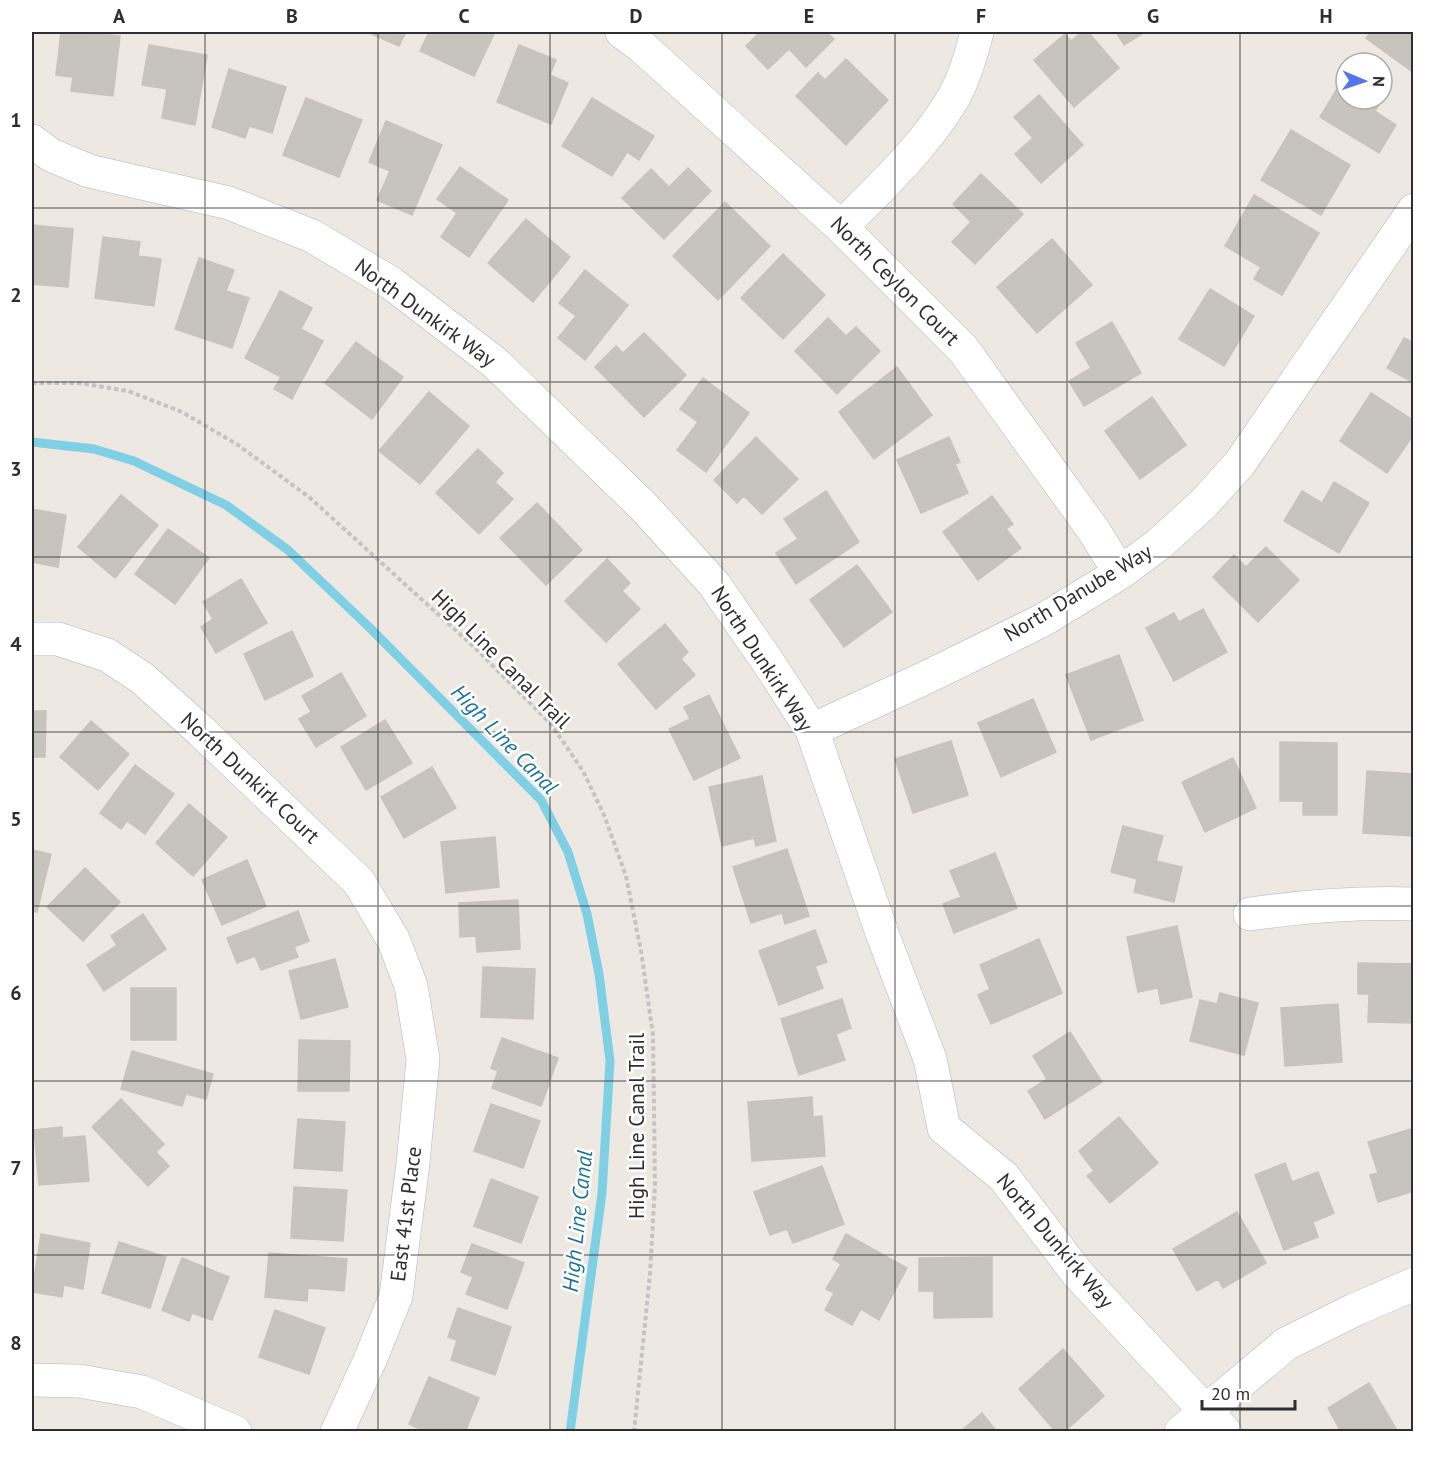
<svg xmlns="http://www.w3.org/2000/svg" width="1445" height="1463" viewBox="0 0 1445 1463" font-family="'PT Sans',sans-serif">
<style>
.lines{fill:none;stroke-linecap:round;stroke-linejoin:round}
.stream{stroke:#7fd0e5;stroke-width:9}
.building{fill:#c7c3bd;stroke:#c9c3bb;stroke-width:1.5}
.street-casing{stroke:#b2b4bc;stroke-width:34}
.secondary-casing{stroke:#b2b4bc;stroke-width:34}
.path{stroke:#c4c4c4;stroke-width:4;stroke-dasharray:4.5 3;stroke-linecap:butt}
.street{stroke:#fff;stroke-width:33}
.secondary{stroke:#fff;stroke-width:33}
.grid{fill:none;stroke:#2e2e2e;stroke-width:1.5;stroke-opacity:0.55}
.labels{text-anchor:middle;stroke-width:5;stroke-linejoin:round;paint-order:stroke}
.street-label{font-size:21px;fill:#2e2e2e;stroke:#fff}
.water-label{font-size:22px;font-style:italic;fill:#1a7395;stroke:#fff}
.neatline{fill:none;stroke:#2e2e2e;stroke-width:2}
.grid-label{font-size:20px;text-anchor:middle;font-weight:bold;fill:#2e2e2e}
</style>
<rect width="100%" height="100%" fill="#ede8e2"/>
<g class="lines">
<!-- stream -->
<path class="stream" d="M32 442 94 449 134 461 226 505 288 550 370 628 541 800 568 852 587 914 599 974 610 1061 602 1193 570 1432"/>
</g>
<!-- building -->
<path class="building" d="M61 32H84L120 36 113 96 71 91 73 77 56 75Z
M367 32H406L399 46Z
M429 32H495L474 76 420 51Z
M760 32H826L834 39 806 67 789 49 768 69 746 46Z
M1082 32H1088L1119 68 1074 107 1034 60 1065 34 1071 41Z
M1116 32H1145L1124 45Z
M1371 32H1414V73L1366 38Z
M149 45 207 55 195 125 162 118 167 89 142 85Z
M519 45 556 60 550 75 568 83 551 124 497 102Z
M846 59 888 100 846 145 796 96 818 73 825 80Z
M229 69 286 87 272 133 249 126 245 138 212 127Z
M1346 74V99H1382V84L1389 88 1375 111 1396 125 1379 153 1320 117Z
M1039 95 1083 145 1041 183 1015 154 1033 138 1014 117Z
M306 98 362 120 339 177 283 155Z
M592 98 654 136 639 160 627 152 612 176 562 146Z
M386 121 442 145 412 215 377 200 390 171 369 162Z
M1291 130 1350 165 1321 215 1261 180Z
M460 167 508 200 469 257 441 237 457 213 437 199Z
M688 168 711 191 664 239 622 198 651 169 669 187Z
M981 174 1023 214 975 264 952 242 971 222 953 204Z
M1254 195 1319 233 1282 295 1254 279 1261 267 1225 246Z
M725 202 770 246 718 300 673 256Z
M526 219 570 257 533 302 488 263Z
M32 225 73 229 68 287 32 284Z
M103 237 140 242 138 256 161 259 154 306 95 298Z
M1052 239 1092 285 1037 333 997 287Z
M783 254 825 295 783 339 741 298Z
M199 258 234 270 226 291 249 298 232 348 175 329Z
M585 270 628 305 585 360 558 338 576 316 559 303Z
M1210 289 1254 316 1224 366 1179 339Z
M280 291 312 308 301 329 323 341 292 399 274 389 281 377 245 358Z
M828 318 846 336 856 327 880 351 837 394 795 351Z
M1112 322 1141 373 1084 406 1069 381 1091 368 1076 343Z
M644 333 686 375 644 417 595 367 616 346 623 353Z
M1404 338 1414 343V383L1387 368Z
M356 342 403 377 372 419 325 383Z
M897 367 932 415 874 459 839 412Z
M703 378 749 413 706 472 677 450 698 422 680 409Z
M429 392 469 426 420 484 379 451Z
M1371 393 1414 421V434L1387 473 1340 441Z
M1152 397 1186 445 1140 479 1105 431Z
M756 437 798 479 762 514 744 496 737 503 714 480Z
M949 437 960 462 955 464 968 493 921 513 897 460Z
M478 449 503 473 495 482 513 499 479 534 436 493Z
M1334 482 1369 503 1339 553 1284 521 1302 491 1322 503Z
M826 491 859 542 796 584 776 553 798 539 784 519Z
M121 495 158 525 115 578 78 547Z
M992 496 1013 524 1006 529 1021 548 978 580 943 532Z
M537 503 582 550 546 585 500 538Z
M32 509 66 515 58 567 32 562Z
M168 529 209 558 175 604 135 574Z
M1266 547 1299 580 1258 622 1213 577 1234 555 1246 567Z
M607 559 630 583 622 591 640 609 606 642 565 601Z
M857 565 892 612 844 647 810 600Z
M241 579 267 623 216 653 201 627 213 619 203 602Z
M1203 609 1227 652 1174 681 1146 628 1174 613 1179 622Z
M665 624 688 652 681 659 695 675 656 709 618 664Z
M292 631 313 676 265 700 244 654Z
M1119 655 1143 720 1091 740 1066 675Z
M341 673 366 716 316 747 299 719 311 712 302 696Z
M709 695 740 758 694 780 669 729 690 719 684 707Z
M1033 699 1056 752 1001 777 978 723Z
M32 711H46L45 757H32Z
M385 720 412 763 366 790 341 747Z
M91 721 129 754 98 790 60 757Z
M951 741 968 795 913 813 895 759Z
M1280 742 1337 743V815H1303V801H1280Z
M1233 758 1256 808 1205 832 1182 782Z
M135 765 174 794 145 834 127 821 121 829 100 813Z
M432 767 456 808 404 838 381 797Z
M1367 771 1414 774V836L1363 833Z
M762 776 776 841 756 846 754 838 722 846 709 787Z
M189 804 227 837 193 876 156 843Z
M1123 826 1163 836 1156 861 1182 867 1174 902 1134 892 1137 879 1111 872Z
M495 837 499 887 446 893 441 842Z
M787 849 809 916 785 924 782 913 751 923 733 867Z
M32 850 51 854 37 912 32 911Z
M995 853 1017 908 954 933 943 904 961 897 950 871Z
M247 860 266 906 222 925 202 880Z
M85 868 120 902 83 941 47 907Z
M518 900 520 949 477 952 476 936 460 937 459 903Z
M298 911 309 941 294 947 298 957 261 970 255 956 237 963 227 938Z
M143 914 166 949 104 991 87 965 117 945 111 936Z
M1177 926 1192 997 1161 1004 1158 988 1138 992 1127 937Z
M815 930 827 962 815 966 823 988 779 1005 759 951Z
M1039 939 1062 993 991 1024 978 995 990 989 980 965Z
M335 959 348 1007 301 1019 289 971Z
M1358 963 1414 964V1023L1368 1022 1369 994H1358Z
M483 967 535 969 533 1019 481 1017Z
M131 988H176V1040H131Z
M1220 993 1258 1003 1244 1055 1190 1041 1200 1000 1217 1004Z
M842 999 851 1028 836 1034 845 1060 799 1075 781 1019Z
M1338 1004 1342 1062 1285 1066 1281 1008Z
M1070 1032 1102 1082 1045 1119 1028 1091 1047 1079 1033 1056Z
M502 1038 558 1058 541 1106 492 1088 498 1071 491 1068Z
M299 1040 350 1041 349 1091H298Z
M132 1051 213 1074 206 1099 186 1094 182 1106 121 1089Z
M812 1097 813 1117 822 1116 825 1156 752 1161 748 1102Z
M121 1099 164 1144 156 1152 169 1166 148 1186 92 1127Z
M491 1104 540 1121 523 1168 474 1151Z
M1119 1117 1158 1163 1110 1203 1087 1176 1094 1171 1079 1151Z
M298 1119 345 1122 342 1171 294 1168Z
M62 1127V1138L85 1136 89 1181 39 1185 34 1130Z
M1414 1128V1191L1378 1202 1370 1175 1378 1173 1368 1142Z
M1285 1163 1292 1182 1318 1172 1334 1213 1313 1222 1318 1237 1284 1250 1255 1175Z
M822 1166 844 1224 793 1243 787 1229 770 1235 754 1192Z
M491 1179 538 1197 521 1243 474 1226Z
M294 1187 347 1190 343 1241 291 1238Z
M1237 1212 1266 1263 1223 1288 1218 1279 1197 1291 1173 1249Z
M41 1234 90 1243 83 1289 64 1285 62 1297 32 1292Z
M846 1234 907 1268 879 1320 861 1309 852 1325 825 1310 834 1293 826 1289 841 1264 833 1259Z
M119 1242 166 1257 150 1308 102 1293Z
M472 1244 524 1263 507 1309 466 1294 473 1277 461 1272Z
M269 1253 347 1259 344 1291 308 1288 307 1301 265 1297Z
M992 1257V1317L934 1318V1291H919V1258Z
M182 1258 229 1277 212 1320 192 1313 189 1321 162 1310Z
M458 1308 511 1327 495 1375 451 1360 457 1340 448 1337Z
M275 1310 325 1328 309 1374 259 1357Z
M1063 1349 1104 1396 1064 1432H1056L1019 1389Z
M429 1377 479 1398 465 1432H426L409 1424Z
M1369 1383 1398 1432H1341L1328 1408Z
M982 1413 997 1432H960Z"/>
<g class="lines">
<defs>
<path id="street" d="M622 32 641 46 841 227 963 349 1094 531 1120 573
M32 141 51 155 89 171 229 203 312 236 391 283 494 362 643 506 714 584 768 662 812 730 882 933 930 1059 944 1128 1004 1177 1077 1273 1225 1432
M841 227C879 189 920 151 949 105 963 84 971 56 977 32
M32 639H58L107 655 142 678 201 731 359 882 394 941 411 986 423 1059 413 1163 396 1296 370 1360 337 1432
M812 730 923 679 1043 620 1120 573 1159 544 1204 503 1240 463 1414 210
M1250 914C1305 906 1358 902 1414 904"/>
<path id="secondary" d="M32 1380 79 1381 142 1392 235 1432
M1181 1432 1286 1344 1354 1310 1414 1284"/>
</defs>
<!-- street casing -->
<use href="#street" class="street-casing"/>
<!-- secondary casing -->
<use href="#secondary" class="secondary-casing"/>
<!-- path -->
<path class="path" d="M32 383H79L128 391 182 412 238 445 309 497 474 647 551 724 583 771 604 815 626 876 641 951 653 1035 655 1186 650 1274 634 1432"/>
<!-- street -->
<use href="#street" class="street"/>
<!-- secondary -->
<use href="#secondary" class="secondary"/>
</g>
<!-- grid -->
<path class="grid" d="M205 32V1432M378 32V1432M550 32V1432M722 32V1432M895 32V1432M1067 32V1432M1240 32V1432M32 208H1414M32 382H1414M32 557H1414M32 732H1414M32 906H1414M32 1081H1414M32 1255H1414"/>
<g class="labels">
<!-- street labels -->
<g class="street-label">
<text transform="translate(895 281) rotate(45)" y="7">North Ceylon Court</text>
<text transform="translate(425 313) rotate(36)" y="7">North Dunkirk Way</text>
<text transform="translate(1078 593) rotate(-31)" y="7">North Danube Way</text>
<text transform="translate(501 659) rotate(45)" y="7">High Line Canal Trail</text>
<text transform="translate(762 659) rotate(57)" y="7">North Dunkirk Way</text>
<text transform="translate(250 778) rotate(43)" y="7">North Dunkirk Court</text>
<text transform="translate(637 1126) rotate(-90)" y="7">High Line Canal Trail</text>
<text transform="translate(406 1214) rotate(-83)" y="7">East 41st Place</text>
<text transform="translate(1055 1241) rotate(50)" y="7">North Dunkirk Way</text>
</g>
<!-- water labels -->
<g class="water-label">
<text transform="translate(505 739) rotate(46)" y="8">High Line Canal</text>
<text transform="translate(577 1221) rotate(-84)" y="8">High Line Canal</text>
</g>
</g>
<!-- border -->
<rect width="1445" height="1463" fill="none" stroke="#ffffff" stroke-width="66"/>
<!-- north arrow -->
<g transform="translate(1364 81) rotate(92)"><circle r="28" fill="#ffffff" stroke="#ababab" stroke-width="1.5"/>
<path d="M0-4.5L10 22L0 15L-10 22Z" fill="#5177eb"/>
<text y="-9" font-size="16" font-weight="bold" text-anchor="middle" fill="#2e2e2e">N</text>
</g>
<!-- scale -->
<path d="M1202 1400v9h93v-9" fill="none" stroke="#2e2e2e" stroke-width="3"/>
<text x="1211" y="1400" font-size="18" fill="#2e2e2e" stroke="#ffffff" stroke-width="4.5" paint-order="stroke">20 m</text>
<rect x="33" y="33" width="1379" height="1397" class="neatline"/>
<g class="grid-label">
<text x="119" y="23">A</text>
<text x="292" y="23">B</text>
<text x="464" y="23">C</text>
<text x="636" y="23">D</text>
<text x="809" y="23">E</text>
<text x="981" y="23">F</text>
<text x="1153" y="23">G</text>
<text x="1326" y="23">H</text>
<text x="16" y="127">1</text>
<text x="16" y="302">2</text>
<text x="16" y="476">3</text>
<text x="16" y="651">4</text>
<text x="16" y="826">5</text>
<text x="16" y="1000">6</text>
<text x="16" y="1175">7</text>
<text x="16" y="1350">8</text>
</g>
</svg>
